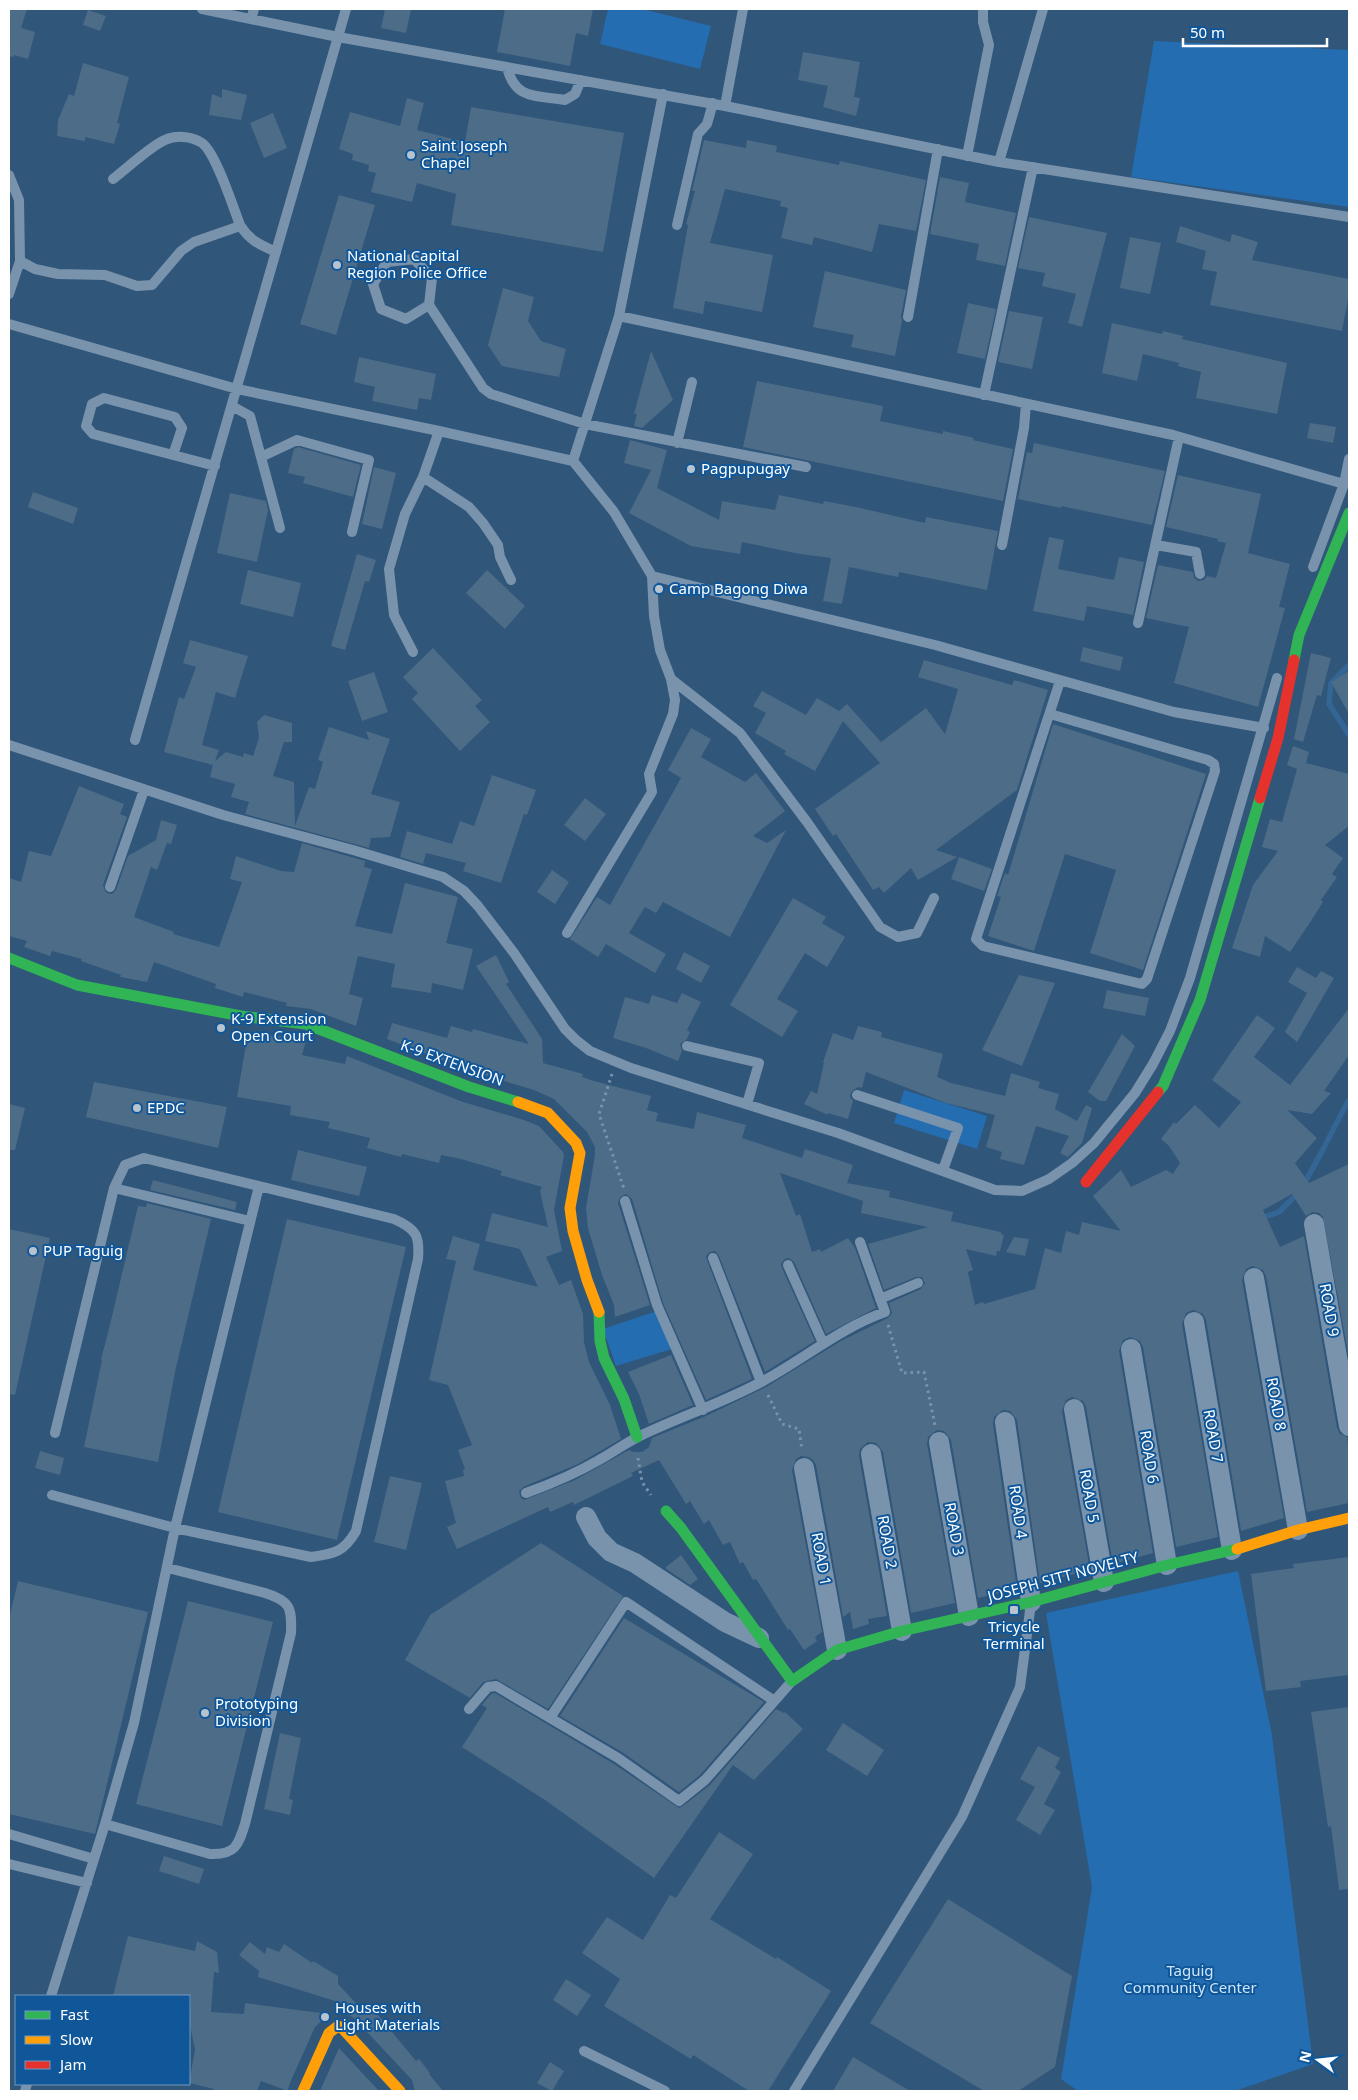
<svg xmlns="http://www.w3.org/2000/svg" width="1358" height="2100" viewBox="0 0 1358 2100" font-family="'Noto Sans',sans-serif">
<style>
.green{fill:#246db0}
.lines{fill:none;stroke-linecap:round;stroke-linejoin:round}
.stream{stroke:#346695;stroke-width:5.5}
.building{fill:#4d6c88}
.path{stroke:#7a93ad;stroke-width:3;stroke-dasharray:2.5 4;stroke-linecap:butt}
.lane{stroke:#7a93ad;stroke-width:10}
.street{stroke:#7a93ad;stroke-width:20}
.fast{stroke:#30b455;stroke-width:11}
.slow{stroke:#ff9f0a;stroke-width:11}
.jam{stroke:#e5322d;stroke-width:11}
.poi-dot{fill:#b7c4d0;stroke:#10579a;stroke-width:2}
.labels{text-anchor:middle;stroke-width:4;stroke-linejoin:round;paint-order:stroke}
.poi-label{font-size:15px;fill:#fff;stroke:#10579a;text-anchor:start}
.street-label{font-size:15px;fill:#fff;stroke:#10579a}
.park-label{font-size:15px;fill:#cbe6fe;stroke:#10579a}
</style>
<rect width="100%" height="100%" fill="#30567a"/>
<!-- green -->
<path class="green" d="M608 9H642L711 26 700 69 600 44Z
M1154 41 1349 50V207L1131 177Z
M904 1090 987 1116 977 1149 894 1123Z
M657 1311 672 1349 616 1366 603 1329Z
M1238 1571 1272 1735 1313 2064 1235 2091H1078L1061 2079 1092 1887 1046 1613Z"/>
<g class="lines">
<!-- stream -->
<path class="stream" d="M1349 665 1331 683 1329 704 1349 735
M1303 1185C1320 1158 1333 1128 1349 1100
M1259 1219 1279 1212 1298 1193"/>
</g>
<!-- building -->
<path class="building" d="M9 9H27L21 28 35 32 28 59 14 55V57L9 56Z
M385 9H411L406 33 381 28Z
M505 9H593L588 36 576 33 570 66 497 52Z
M88 10 106 16 100 31 83 25Z
M803 52 860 62 854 97 860 98 856 116 823 107 828 86 798 80Z
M83 63 129 77 117 123 120 124 114 144 85 137V141L57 136 58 120 69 94 74 96Z
M222 89 247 95 241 120 209 115 212 94 222 98Z
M407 98 424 103 417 130 465 142 471 107 624 133 603 252 451 225 456 194 417 183 412 202 371 192 376 173 368 171 369 165 352 160 353 154 339 149 350 112 400 126Z
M273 113 287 148 264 158 250 123Z
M704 140 746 148 747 140 777 146 776 152 839 165 840 161 926 180 916 231 879 224 872 252 814 237 812 245 781 238 788 208 780 206 781 201 725 189 710 243 773 255 762 312 705 301 703 314 673 308 688 225 686 224 695 191H692Z
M940 177 969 183 965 202 1016 213 1005 266 976 260 979 244 930 234Z
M339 195 375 205 336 335 300 324Z
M1029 217 1107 233 1082 327 1068 323 1076 294 1042 286 1045 273 1018 268Z
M1180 226 1230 242 1232 234 1258 242 1252 260 1349 279V294L1342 331 1210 305 1217 272 1202 269 1206 251 1176 242Z
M1130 237 1161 243 1150 294 1120 288Z
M825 271 906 290 901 316 902 321 895 356 851 347 854 335 813 327Z
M503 288 534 297 528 321 541 341 566 349 559 377 502 366 488 345Z
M968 303 996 309 985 359 957 353Z
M1009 311 1043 317 1032 369 998 362Z
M1112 323 1162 334 1163 331 1183 336 1182 339 1287 363 1277 414 1196 398 1201 372 1178 366 1179 363 1143 354 1137 381 1102 373Z
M651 351 673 400 642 428 634 426 637 414H634Z
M359 357 436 374 431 400 419 398 417 410 372 401 375 387 354 382Z
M757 381 883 406 880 421 943 434V431L974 438 973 440 1013 449 1003 501 743 447Z
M1310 423 1336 427 1333 443 1307 438Z
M630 440 667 450 657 488 719 520 722 501 775 510 779 495 823 504 824 501 856 507 925 523 926 517 998 531 987 590 899 572 898 577 849 567 842 604 823 601 831 558 800 554 742 542 740 554 691 546 629 513 651 470 624 463Z
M1034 443 1165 471 1152 525 1061 506V508L1018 499 1027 452 1032 453Z
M298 447 361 465 353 497 303 483 305 477 288 473 294 449Z
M374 467 396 473 382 529 362 524Z
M1178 475 1261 494 1248 553 1290 564 1279 607 1285 608 1258 707 1174 683 1189 627 1146 618 1158 565 1193 572 1194 578 1198 581 1204 580 1207 576 1216 578 1226 543 1217 541 1218 539 1166 527Z
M33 492 78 508 73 524 28 507Z
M230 493 266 501 268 510 257 562 217 553Z
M1049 537 1064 540 1058 569 1114 580 1119 557 1144 562 1133 615 1087 606 1084 621 1033 611Z
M357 554 376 560 369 582 365 581 345 650 331 646Z
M248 570 301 583 293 617 240 604Z
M487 570 525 606 505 629 466 593Z
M190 640 248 656 235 698 216 692 202 745 219 750 215 761 226 752 243 757 244 753 253 756 259 738 257 722 264 715 292 723V742H284L273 776 294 782 295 826 309 787 315 789 323 762 318 760 329 727 369 740 366 731 390 739 371 794 400 802 390 837 371 838 369 848 245 814 249 802 231 797 235 784 210 777 213 765 164 752 179 697 184 699 196 667 183 663Z
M1083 647 1123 657 1120 671 1080 661Z
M433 648 482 700 475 706 490 722 460 751 412 699 418 693 403 677Z
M1311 653 1331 658 1321 696 1317 695 1303 742 1294 739Z
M924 660 1012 685 1014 680 1048 690 1017 790 936 850 957 857 918 880 911 868 884 893 879 887 873 890 836 834 833 836 815 809 880 763 843 721 815 771 784 754 786 751 755 733 766 713 753 706 762 691 806 715 817 698 839 711 847 704 881 742 926 708 945 734 958 689 918 677Z
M1349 671V714L1331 682Z
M374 672 388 712 362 721 348 681Z
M1053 724 1206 774 1143 970 1090 953 1116 870 1065 854 1034 951 988 936 1001 897 997 896 1005 873 1008 875Z
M691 728 711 739 701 757 745 782 756 773 785 811 753 836 767 843 786 830 730 937 663 902 656 913 645 907 629 933 666 954 655 973 606 944 598 957 570 939 597 897 610 905 681 778 668 770Z
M1293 746 1309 752 1306 763 1349 774V826L1325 845 1343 858 1332 874 1337 877 1321 900 1323 902 1311 921 1290 952 1265 936 1260 957 1232 948 1253 885 1278 851 1262 847 1270 819 1282 822 1297 769 1287 765Z
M492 775 536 790 527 815 524 814 501 883 463 871 466 863 426 853 423 864 400 857 407 831 452 844 460 821 474 826Z
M79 786 124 804 120 814 127 817 103 885 105 891 107 893 112 894 116 890 128 856 156 840 161 820 177 825 171 844 167 843 157 870 151 867 134 917 174 932 173 934 219 947 242 882 230 879 236 856 281 871 294 872 302 843 365 861 364 867 372 869 355 926 392 934 405 883 458 897 446 943 473 949 463 990 432 983 431 993 391 987 395 964 358 956 349 994 363 998 356 1026 311 1009 286 1006 287 1003 244 992 243 997 215 988 216 984 154 962 147 982 120 977 121 975 81 961 82 959 52 951 50 956 24 947 27 941 9 936V878L21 882 29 851 51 856Z
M585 798 606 814 585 841 564 825Z
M959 857 992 869 984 891 951 879Z
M552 870 569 882 555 904 537 892Z
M793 898 826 917 822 923 845 937 827 967 805 953 777 999 798 1011 782 1037 730 1005Z
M684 952 710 966 701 983 676 969Z
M496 955 509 982 506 984 542 1039 543 1063 583 1074 582 1077 594 1081 651 1096 647 1110 658 1113 656 1121 694 1129 697 1112 746 1125 742 1138 802 1158 805 1149 853 1165 847 1183 890 1191 889 1197 953 1212 951 1221 1001 1232V1234L1004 1235 1000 1251H997L996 1256 966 1249 973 1270 968 1272 975 1305 983 1302 984 1304 1035 1289 1045 1248 1061 1253 1066 1231 1079 1235 1082 1222 1121 1231 1093 1196 1121 1170 1131 1187 1166 1170 1173 1174 1180 1163 1169 1146 1161 1139 1174 1122 1176 1124 1195 1105 1219 1128 1241 1102 1212 1080 1257 1015 1275 1028 1254 1057 1290 1085 1349 1008V1055L1324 1091 1331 1093 1312 1114 1287 1110 1317 1138 1295 1163 1309 1183 1349 1164V1358L1323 1217 1319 1213 1312 1212 1306 1216 1292 1194 1263 1210 1280 1247 1304 1236 1337 1428 1340 1434 1347 1437 1349 1452V1503L1307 1512 1266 1276 1263 1270 1252 1266 1246 1269 1242 1280 1284 1518 1241 1531 1206 1320 1203 1314 1193 1310 1186 1313 1182 1324 1218 1537 1176 1547 1143 1347 1140 1341 1130 1337 1123 1340 1119 1351 1153 1553 1113 1564 1086 1407 1083 1401 1072 1397 1066 1400 1062 1411 1090 1570 1040 1583 1017 1420 1010 1411 1003 1410 994 1417 993 1424 1017 1589 978 1598 951 1440 944 1431 937 1430 928 1437 927 1444 955 1603 911 1613 883 1452 876 1443 868 1442 860 1449 859 1456 887 1616 868 1619 869 1624 853 1629 850 1612 843 1617 816 1465 813 1460 808 1457 801 1456 796 1459 792 1470 822 1632 815 1637 817 1641 804 1650 790 1629 788 1630 756 1579 753 1580 743 1562 740 1564 730 1542 723 1545 709 1520 704 1524 690 1501 686 1504 659 1460 631 1473 633 1476 574 1505 573 1502 550 1512 548 1507 457 1549 447 1527 456 1523 445 1481 464 1476 463 1470 465 1469 458 1450 472 1445 448 1385 429 1380 456 1261 446 1259 453 1236 480 1244 473 1270 538 1287 520 1249 485 1241 492 1213 548 1227 540 1191 542 1187 500 1175 502 1171 461 1159 441 1155 439 1163 402 1154 401 1157 367 1148 370 1138 328 1128 330 1122 290 1115 291 1106 237 1097 248 1033 302 1039 306 1041 302 1055 345 1064 347 1056 463 1102 524 1120 539 1126 563 1152 564 1155 554 1210 562 1251 546 1257 559 1285 571 1280 583 1314 584 1342 589 1362 610 1405 621 1439 578 1464 523 1487 519 1492 521 1498 524 1500 575 1480 629 1450 634 1452H642L649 1447 652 1438 706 1416 766 1387 841 1341 888 1318 892 1313 889 1303 921 1289 925 1283 922 1277H916L884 1290 868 1244 928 1227 861 1213 863 1201 780 1173 796 1216 800 1214 812 1252 820 1249 821 1252 848 1238 855 1248 876 1308 826 1334 794 1262 789 1258 785 1259 781 1264 782 1268 815 1341 765 1372 719 1256 715 1251 710 1252 706 1256 707 1260 752 1379 706 1400 663 1303 632 1199 626 1194 620 1197 618 1203 650 1305 615 1317 614 1305 602 1275 588 1228 586 1208 595 1155V1147L587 1132 554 1099 534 1090 474 1072 387 1039 392 1023 447 1038 451 1026 472 1032 473 1029 529 1044 476 966Z
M1297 967 1316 978 1321 971 1334 978 1297 1042 1285 1032 1307 993 1288 982Z
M1019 975 1055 983 1022 1066 982 1050Z
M1107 990 1149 998 1145 1016 1103 1008Z
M682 993 701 1002 687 1030 690 1032 687 1039 680 1044 682 1051 678 1061 646 1048 613 1038 625 997 649 1004 652 995 677 1003Z
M858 1026 882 1032 881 1037 943 1054 937 1077 951 1083 1005 1096 1011 1073 1040 1082 1038 1088 1059 1094 1055 1109 1077 1121 1086 1105 1092 1108 1082 1143 1068 1157 1060 1153 1069 1136 1036 1126 1024 1165 1000 1159 1002 1152 986 1147 995 1115 946 1103 866 1072 862 1088 858 1087 851 1092 850 1097 853 1101 848 1119 828 1113V1115L804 1104 811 1091 817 1094 824 1063 823 1062 833 1033 853 1040Z
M1122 1034 1135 1046 1106 1101H1100L1088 1092Z
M94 1082 227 1107 218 1148 86 1117Z
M9 1104 25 1108 15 1150H9Z
M298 1150 367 1167 359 1196 291 1180Z
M153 1180 237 1202 235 1210 150 1190Z
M147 1203 211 1219 175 1372 158 1462 84 1447 102 1360 101 1359 108 1333 138 1206 146 1207Z
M287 1219 406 1247 337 1540 218 1512Z
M9 1229 50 1238 15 1395 9 1394Z
M1014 1237 1029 1239 1025 1256 1006 1252Z
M671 1355 693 1405 649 1424 639 1394 628 1372Z
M40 1451 64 1458 60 1475 35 1468Z
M390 1476 422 1483 406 1550 374 1542Z
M541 1543 623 1596 548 1709 496 1679 483 1682 470 1698 405 1660 430 1615Z
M681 1555 698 1579 690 1585 665 1568Z
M1349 1557V1675L1300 1681 1301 1687 1266 1691 1251 1574 1294 1568 1293 1564Z
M18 1581 148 1612 95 1834 9 1814V1619Z
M188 1601 273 1622 222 1826 136 1804Z
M624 1618 764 1702 700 1775 679 1792 622 1752 560 1716Z
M495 1693 614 1764 679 1808 683 1806 710 1785 776 1709 784 1713 785 1712 803 1729 754 1780 733 1765 654 1878 545 1800 462 1747 487 1708 482 1705 491 1694Z
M1349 1707V1889L1339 1890 1331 1826 1328 1827 1311 1712Z
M843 1723 884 1750 867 1776 826 1750Z
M280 1733 301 1738 289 1799 293 1800 290 1815 264 1809Z
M1038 1746 1060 1758 1055 1768 1061 1772 1044 1804 1055 1810 1040 1835 1016 1820 1035 1787 1020 1779Z
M719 1832 753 1854 710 1919 776 1959 777 1957 831 1991 768 2091H749L693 2055 691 2059 604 2006 620 1979 582 1953 607 1917 643 1940 670 1895 676 1898Z
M164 1856 204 1869 199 1884 159 1871Z
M948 1899 1072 1976 1055 2067 1018 2091H984L870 2023Z
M128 1936 195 1951 197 1941 217 1952 219 1973 214 1972 211 2012 244 2014 245 2003 328 2014 315 2027 289 2085 288 2091 261 2081 257 2091H213L214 2089 189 2083 195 2050 190 2025 191 1996H113Z
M250 1942 265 1954 267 1947 279 1952 284 1944 312 1963 313 1961 338 1976V1984L367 2015 373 2009 416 2061 419 2059 430 2073 429 2074 443 2091H415L412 2080 354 2018 346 2013 348 2005 258 1977 259 1971 239 1955Z
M566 1979 591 1995 577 2016 553 2000Z
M339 2048 379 2091H320Z
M853 2057 910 2091H833Z
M550 2062 564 2071 552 2091 537 2083Z"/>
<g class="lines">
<!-- path -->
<path class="path" d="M612 1074 599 1114 624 1189
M888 1325 902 1373 924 1372 935 1425
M768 1395 782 1424 799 1429 802 1450
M638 1458 642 1482 651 1495"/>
<!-- lane -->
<path class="lane" d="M202 9 338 37 725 106 999 162 1349 217
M251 19 254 9
M507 67C515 100 535 95 565 100L575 94 581 80
M725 106 743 9
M967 156 989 45 983 22V9
M999 162 1043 9
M9 175 19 200 20 261 35 269 58 274 105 275 137 286 152 285 181 251 194 242 240 226
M113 179C126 169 152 145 165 140 175 135 192 136 202 143 216 153 233 207 240 225 249 240 260 245 276 252
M677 225 698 134 707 124 713 103
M9 294 20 261
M429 305 406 319 381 309 373 284 387 262 414 259 432 278 429 305 483 388 491 394 585 424 806 467
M619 316 1173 435 1344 484
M908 317 938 149
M9 324 237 389 439 431 573 461 614 512 652 576 654 616 660 650 671 679 675 700 673 714 649 774 652 792 567 933
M984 395 1033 167
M232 406 250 416 280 528
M677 443 692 382
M173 455 182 428 175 417 104 398 92 404 86 426 93 434 215 466
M261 457 297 440 369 460 352 532
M573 461 619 316 663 94
M423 477 469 507 483 523 498 545 500 557 511 580
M1002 545 1024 428 1026 404
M1156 545 1196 552 1200 574
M1313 567 1344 484 1349 459
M652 576 935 645 1174 712 1264 728
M1138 623 1179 437
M413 652 394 615 389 569 405 514 423 477 439 431
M671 679 740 733 807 822 880 927 898 937 917 933 934 898
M1050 714 1208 760 1214 764 1215 771 1147 979 1142 984 983 946 976 939 1060 681
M135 740 346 9
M9 745 223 815 353 850 443 877 464 891 478 906 514 953 565 1029 576 1040 590 1051 631 1068 838 1133 995 1190 1022 1191 1049 1179 1072 1163 1094 1143 1135 1093 1153 1064 1170 1031 1190 978 1277 678
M110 887 144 790
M687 1046 759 1063 747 1104
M857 1095 958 1128 943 1170
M114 1188 250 1221
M625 1201 657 1305 703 1410
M713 1258 761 1382
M788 1265 823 1343
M880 1299 918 1283
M526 1493C551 1484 575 1474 599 1460 612 1453 624 1444 638 1437 679 1417 723 1403 763 1381 804 1359 840 1328 885 1312L860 1242
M52 1495 175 1528 311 1557C334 1554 344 1552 356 1531L418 1259C420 1235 416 1229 394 1219L144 1158 125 1165 114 1188 55 1433
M469 1709 488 1687 496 1686 618 1758 679 1801 705 1780 792 1681
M550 1718 626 1602 773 1700
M105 1824 210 1854C235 1855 238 1846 245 1824L291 1633C292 1607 290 1601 265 1593L168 1568
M9 1834 94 1859
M9 1864 87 1883
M51 1996 105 1824 134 1723 175 1528 259 1186
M584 2051 665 2091
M25 2091 27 2084
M794 2091 962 1817 1020 1687 1031 1603"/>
<!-- street -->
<path class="street" d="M1314 1224 1349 1426
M1254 1278 1298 1530
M1194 1322 1232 1550
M1131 1349 1167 1565
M1074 1409 1104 1582
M1005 1422 1031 1602
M939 1442 969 1616
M871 1454 902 1631
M804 1468 837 1650
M586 1517 597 1538 611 1552 635 1563 725 1622 759 1638"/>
<!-- fast -->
<path class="fast" d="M1294 660 1299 635 1349 513
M9 958 77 985 241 1016 306 1024 469 1087 518 1102
M1158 1092 1163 1086 1200 1000 1260 798
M599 1312 600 1341 604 1358 624 1399 637 1437
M666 1511 681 1528 792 1681 837 1650 902 1631 1031 1602 1167 1565 1237 1549"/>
<!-- slow -->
<path class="slow" d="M518 1102 548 1113 576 1143 580 1153 570 1208 573 1231 587 1280 599 1312
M1237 1549 1298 1530 1349 1518
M303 2091 329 2033 338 2026 343 2029 400 2091"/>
<!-- jam -->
<path class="jam" d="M1260 798 1278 738 1294 660
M1086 1182 1158 1092"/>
</g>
<!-- markers -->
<g class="poi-dot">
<circle cx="411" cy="155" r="5"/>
<circle cx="337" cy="265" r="5"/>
<circle cx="691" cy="469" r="5"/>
<circle cx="659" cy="589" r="5"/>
<circle cx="221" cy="1028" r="5"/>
<circle cx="137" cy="1108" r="5"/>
<circle cx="33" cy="1251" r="5"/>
<rect x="1009" y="1605" width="10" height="10" rx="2.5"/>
<circle cx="205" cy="1713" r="5"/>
<circle cx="325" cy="2017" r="5"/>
</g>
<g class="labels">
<!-- poi labels -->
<g class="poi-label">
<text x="421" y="151">Saint Joseph<tspan x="421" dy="17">Chapel</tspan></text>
<text x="347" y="261">National Capital<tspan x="347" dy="17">Region Police Office</tspan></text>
<text x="701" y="474">Pagpupugay</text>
<text x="669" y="594">Camp Bagong Diwa</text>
<text x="231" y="1024">K-9 Extension<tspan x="231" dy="17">Open Court</tspan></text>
<text x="147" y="1113">EPDC</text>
<text x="43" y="1256">PUP Taguig</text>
<text x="1014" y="1632" text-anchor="middle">Tricycle<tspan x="1014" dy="17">Terminal</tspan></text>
<text x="215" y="1709">Prototyping<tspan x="215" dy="17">Division</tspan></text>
<text x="335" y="2013">Houses with<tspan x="335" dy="17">Light Materials</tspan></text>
</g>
<!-- street labels -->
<g class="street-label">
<text transform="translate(452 1063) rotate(20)" y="5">K-9 EXTENSION</text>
<text transform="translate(1329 1310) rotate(80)" y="5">ROAD 9</text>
<text transform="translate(1276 1404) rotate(80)" y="5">ROAD 8</text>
<text transform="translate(1213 1436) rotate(80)" y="5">ROAD 7</text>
<text transform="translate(1149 1457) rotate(81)" y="5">ROAD 6</text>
<text transform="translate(1089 1496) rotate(80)" y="5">ROAD 5</text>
<text transform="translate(1018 1512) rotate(82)" y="5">ROAD 4</text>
<text transform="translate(954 1529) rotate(80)" y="5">ROAD 3</text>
<text transform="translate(887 1542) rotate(80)" y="5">ROAD 2</text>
<text transform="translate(821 1559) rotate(80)" y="5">ROAD 1</text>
<text transform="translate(1063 1577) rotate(-15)" y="5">JOSEPH SITT NOVELTY</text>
</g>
<!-- park labels -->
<g class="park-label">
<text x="1190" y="1976">Taguig<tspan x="1190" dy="17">Community Center</tspan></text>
</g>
</g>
<!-- border -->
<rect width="1358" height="2100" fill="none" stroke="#ffffff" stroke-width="20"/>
<!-- legend -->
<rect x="15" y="1995" width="175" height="90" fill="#10579a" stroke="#709ac2"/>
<rect x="25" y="2011" width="25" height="8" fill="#30b455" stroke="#709ac2"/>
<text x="60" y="2020" font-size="15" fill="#ffffff">Fast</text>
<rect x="25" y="2036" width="25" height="8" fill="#ff9f0a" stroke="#709ac2"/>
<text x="60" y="2045" font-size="15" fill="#ffffff">Slow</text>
<rect x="25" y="2061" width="25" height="8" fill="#e5322d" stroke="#709ac2"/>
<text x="60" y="2070" font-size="15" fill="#ffffff">Jam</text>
<!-- north arrow -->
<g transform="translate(1318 2060) rotate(285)" stroke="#10579a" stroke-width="4" paint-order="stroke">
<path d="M0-4L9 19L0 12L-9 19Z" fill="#ffffff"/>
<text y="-8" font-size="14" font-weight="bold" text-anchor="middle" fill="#ffffff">N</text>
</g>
<!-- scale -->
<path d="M1183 38v8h144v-8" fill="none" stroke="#ffffff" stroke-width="2.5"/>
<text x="1190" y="38" font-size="15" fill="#ffffff" stroke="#10579a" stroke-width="4" paint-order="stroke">50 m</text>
</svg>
